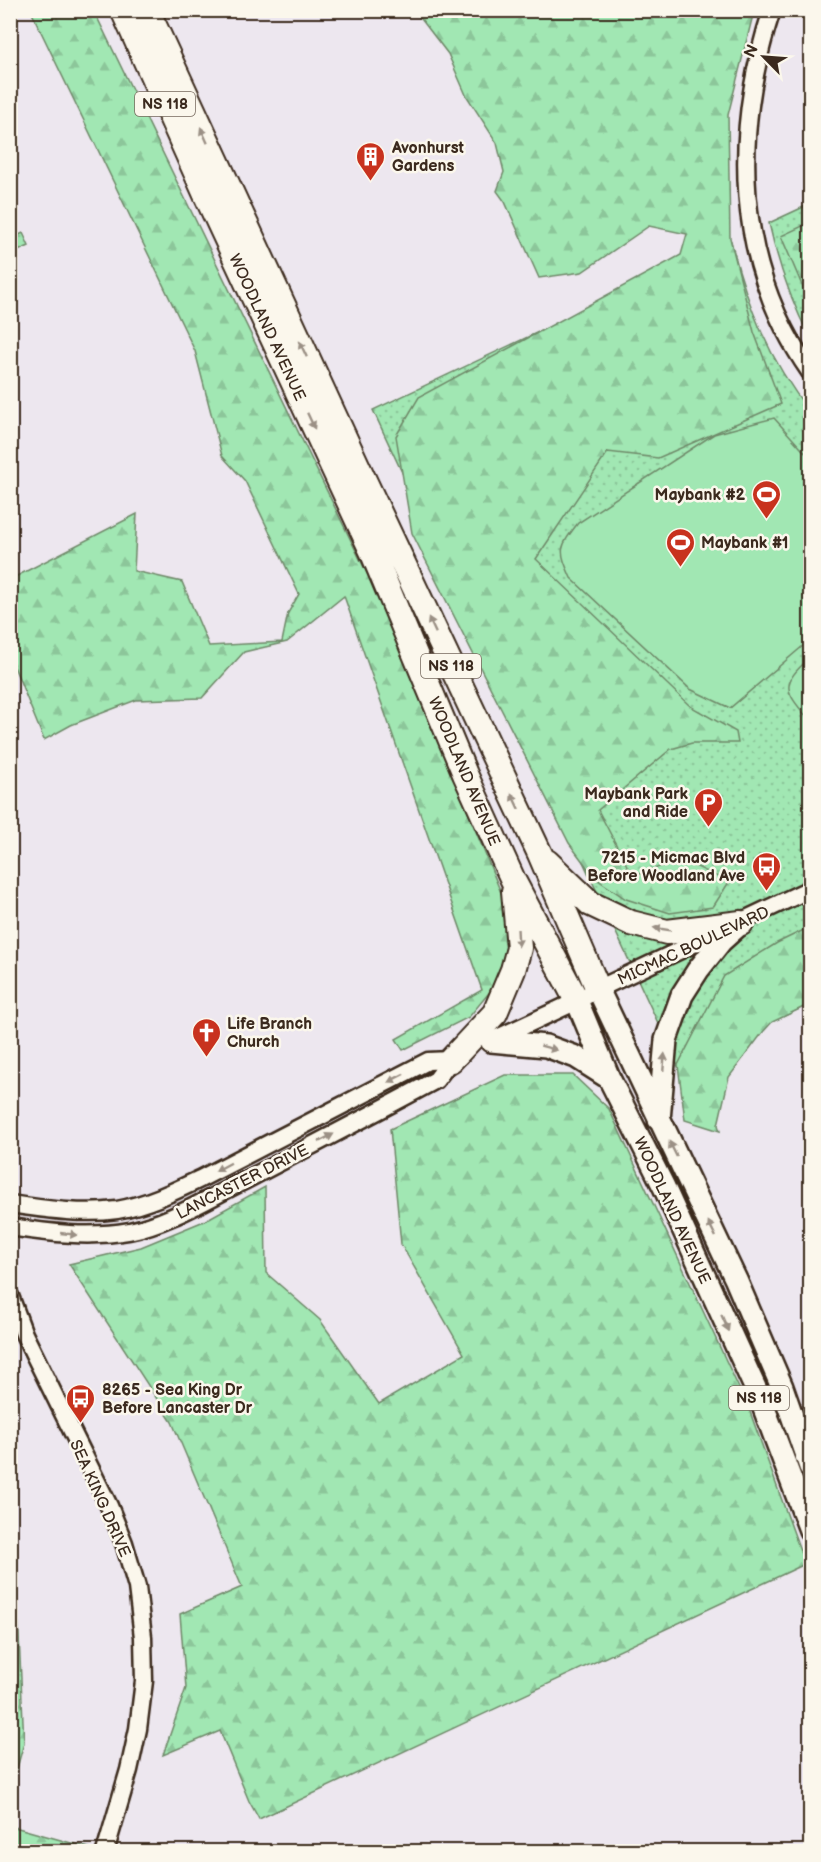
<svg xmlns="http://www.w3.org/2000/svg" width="821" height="1862" viewBox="0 0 821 1862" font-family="'Balsamiq Sans',sans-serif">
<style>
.grass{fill:url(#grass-dots);stroke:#6e8868;stroke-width:1.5}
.forest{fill:url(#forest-firs);stroke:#6e8868;stroke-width:1.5}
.garden{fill:#a1e7b3;stroke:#6e8868;stroke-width:1.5}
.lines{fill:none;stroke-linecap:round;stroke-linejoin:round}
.minor-casing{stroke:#3b2a1e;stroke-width:21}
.major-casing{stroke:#3b2a1e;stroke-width:26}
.highway-casing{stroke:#3b2a1e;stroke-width:28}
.minor{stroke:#fbf7ec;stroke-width:16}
.major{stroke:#fbf7ec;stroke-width:21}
.highway{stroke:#fbf7ec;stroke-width:24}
.oneway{fill:#9b9085}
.labels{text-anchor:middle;stroke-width:5;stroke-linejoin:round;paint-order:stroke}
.shield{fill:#fbf7ec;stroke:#75685c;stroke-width:1.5}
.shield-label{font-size:15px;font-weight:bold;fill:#3b2a1e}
.poi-label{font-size:16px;font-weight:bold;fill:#3b2a1e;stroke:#fbf7ec;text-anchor:start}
.street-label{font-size:16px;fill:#3b2a1e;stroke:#fbf7ec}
</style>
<defs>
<pattern id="grass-dots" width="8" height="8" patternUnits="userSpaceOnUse" patternTransform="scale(1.5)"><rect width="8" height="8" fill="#a1e7b3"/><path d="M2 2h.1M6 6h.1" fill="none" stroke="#8cc69a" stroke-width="1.8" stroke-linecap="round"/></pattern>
<pattern id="forest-firs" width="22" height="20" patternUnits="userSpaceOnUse" patternTransform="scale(1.5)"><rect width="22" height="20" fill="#a1e7b3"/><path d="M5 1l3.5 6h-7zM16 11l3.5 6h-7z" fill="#8cc69a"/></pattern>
</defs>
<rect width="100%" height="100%" fill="#ede7ef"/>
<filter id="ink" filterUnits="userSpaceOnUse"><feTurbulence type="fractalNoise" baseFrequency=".0167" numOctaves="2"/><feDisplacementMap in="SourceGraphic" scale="12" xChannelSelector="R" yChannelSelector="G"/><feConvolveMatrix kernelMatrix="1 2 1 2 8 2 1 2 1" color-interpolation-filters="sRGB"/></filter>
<g filter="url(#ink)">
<!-- grass -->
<path class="grass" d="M810 204V338C791 301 778 264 769 223Z
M23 233 29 246 11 254V239Z
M731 241C747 305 769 360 810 412V1004L678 1066 373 410Z"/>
<!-- forest -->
<path class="forest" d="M31 11H94L375 590 420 695 504 900 508 970 469 1017 403 1050 396 1039 482 990 344 596 287 642 244 652 202 698 136 700 71 725 44 740 11 659V579L137 514 134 571 182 582 209 646 282 642 288 613 299 594 245 481 222 456 195 351Z
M415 11H754L728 115 730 238 754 332 781 404 658 458 608 452 536 559 690 706 736 732 738 743H692L671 749 598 810 633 877 680 859 729 882 713 907 670 913 626 899 595 878 569 843 412 533 396 436 419 397 681 255 687 234 649 226 582 272 539 278 505 202 497 191 504 172 497 143 466 95 448 54Z
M809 223 810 228V304L781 236Z
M810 927V1004L772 1022 763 1032 729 1077 718 1125 720 1131 685 1120 678 1065 724 976 777 943Z
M505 1075H573L609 1109 750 1412 805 1564 259 1819 249 1801 220 1731 163 1755 186 1688 180 1614 242 1587 172 1422 69 1264 141 1247 204 1221 265 1187 266 1273 320 1320 379 1404 464 1354 401 1244 390 1129Z
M11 1560 16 1572 24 1743 11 1790Z
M11 1826 89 1848 87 1852 11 1851Z"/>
<!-- garden -->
<path class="garden" d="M774 418 810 458V640L730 708 690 689 571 578C558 549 559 548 578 523L714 434Z
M810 658V721C786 692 778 685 810 658Z"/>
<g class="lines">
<defs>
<path id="minor" d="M772 10C732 133 734 263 810 372
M491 1041 577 1001 598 989 810 889
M10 1204C45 1209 83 1215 117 1210 146 1205 173 1192 200 1179L428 1061 451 1060 460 1056
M10 1227C49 1233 90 1238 129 1231 170 1223 208 1198 246 1180 309 1147 373 1114 436 1080L451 1060
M10 1296 24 1334 109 1506 124 1543 137 1587 143 1637 144 1681 138 1729 129 1770 105 1852"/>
<path id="major" d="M598 989 736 1280 782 1387 810 1467
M577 1001 609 1078 664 1187 762 1403 810 1530
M491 1041 546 1046 576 1057 609 1078
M659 1120 666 1040 682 995 698 970 721 941 741 923"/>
<path id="highway" d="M123 10 207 197 372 551 465 774 513 880 577 1001
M147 10 363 478 540 854 598 989
M547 862 591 904 631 923 667 932 741 923
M451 1060 495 1013 513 970 519 948 514 891"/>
</defs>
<!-- minor casing -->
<use href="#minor" class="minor-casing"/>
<!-- major casing -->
<use href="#major" class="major-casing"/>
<!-- highway casing -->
<use href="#highway" class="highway-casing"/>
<!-- minor -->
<use href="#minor" class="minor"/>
<!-- major -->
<use href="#major" class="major"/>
<!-- highway -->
<use href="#highway" class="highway"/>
</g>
<!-- one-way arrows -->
<defs><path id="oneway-solid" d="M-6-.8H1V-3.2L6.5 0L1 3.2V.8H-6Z" transform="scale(1.5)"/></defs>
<g class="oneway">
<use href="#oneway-solid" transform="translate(204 135) rotate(-114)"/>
<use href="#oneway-solid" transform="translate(303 349) rotate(-115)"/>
<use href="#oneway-solid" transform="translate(311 421) rotate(65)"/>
<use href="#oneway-solid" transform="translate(432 625) rotate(-115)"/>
<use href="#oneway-solid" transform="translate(515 801) rotate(-115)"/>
<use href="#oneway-solid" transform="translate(662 929) rotate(-171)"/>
<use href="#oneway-solid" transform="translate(518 938) rotate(87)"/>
<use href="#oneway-solid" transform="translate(549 1048) rotate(15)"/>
<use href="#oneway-solid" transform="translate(664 1062) rotate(-85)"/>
<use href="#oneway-solid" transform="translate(396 1078) rotate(153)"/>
<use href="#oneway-solid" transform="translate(326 1138) rotate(-27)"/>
<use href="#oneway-solid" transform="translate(673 1149) rotate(-116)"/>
<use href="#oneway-solid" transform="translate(223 1167) rotate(152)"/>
<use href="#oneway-solid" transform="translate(712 1229) rotate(-116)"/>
<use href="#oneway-solid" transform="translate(69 1234) rotate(6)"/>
<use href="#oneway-solid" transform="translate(725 1323) rotate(66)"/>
</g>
</g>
<!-- icons -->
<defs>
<symbol id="building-pin" viewBox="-11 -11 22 30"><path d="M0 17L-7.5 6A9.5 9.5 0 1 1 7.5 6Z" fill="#c8321e" stroke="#fbf7ec"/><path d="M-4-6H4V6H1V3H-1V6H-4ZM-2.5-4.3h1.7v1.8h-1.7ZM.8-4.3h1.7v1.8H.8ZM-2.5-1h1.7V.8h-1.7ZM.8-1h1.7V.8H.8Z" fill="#fff"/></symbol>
<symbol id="stadium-pin" viewBox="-11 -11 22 30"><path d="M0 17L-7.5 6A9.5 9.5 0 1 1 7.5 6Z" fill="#c8321e" stroke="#fbf7ec"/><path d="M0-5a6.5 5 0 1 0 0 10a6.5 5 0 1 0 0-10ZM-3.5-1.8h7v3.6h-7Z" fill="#fff"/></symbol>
<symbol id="parking-pin" viewBox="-11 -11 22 30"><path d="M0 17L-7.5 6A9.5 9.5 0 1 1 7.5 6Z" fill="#c8321e" stroke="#fbf7ec"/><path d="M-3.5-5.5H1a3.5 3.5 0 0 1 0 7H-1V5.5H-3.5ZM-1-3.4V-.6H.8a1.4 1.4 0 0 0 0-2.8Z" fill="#fff"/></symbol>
<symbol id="bus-pin" viewBox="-11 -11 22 30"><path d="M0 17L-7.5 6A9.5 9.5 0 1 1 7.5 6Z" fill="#c8321e" stroke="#fbf7ec"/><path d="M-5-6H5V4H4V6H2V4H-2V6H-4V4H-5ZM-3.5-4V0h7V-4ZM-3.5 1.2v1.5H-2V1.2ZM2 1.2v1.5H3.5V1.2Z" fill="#fff"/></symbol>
<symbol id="church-pin" viewBox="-11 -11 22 30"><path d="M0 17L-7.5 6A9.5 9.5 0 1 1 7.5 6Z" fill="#c8321e" stroke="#fbf7ec"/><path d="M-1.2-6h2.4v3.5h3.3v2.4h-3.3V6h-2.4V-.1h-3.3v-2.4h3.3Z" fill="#fff"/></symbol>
</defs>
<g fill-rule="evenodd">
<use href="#building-pin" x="354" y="140" width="33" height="45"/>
<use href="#stadium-pin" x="750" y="478" width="33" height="45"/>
<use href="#stadium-pin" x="664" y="526" width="33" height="45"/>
<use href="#parking-pin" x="692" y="786" width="33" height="45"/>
<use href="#bus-pin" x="750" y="850" width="33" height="45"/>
<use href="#church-pin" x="190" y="1016" width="33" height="45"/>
<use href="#bus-pin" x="64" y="1382" width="33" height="45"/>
</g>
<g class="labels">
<!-- shield labels -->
<g class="shield">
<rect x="135" y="92" width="60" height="24" rx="4.5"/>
<rect x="421" y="654" width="60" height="24" rx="4.5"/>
<rect x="729" y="1386" width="60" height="24" rx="4.5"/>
</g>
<g class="shield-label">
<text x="165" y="109">NS 118</text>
<text x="451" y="671">NS 118</text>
<text x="759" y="1403">NS 118</text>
</g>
<!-- poi labels -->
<g class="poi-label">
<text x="392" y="153">Avonhurst<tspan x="392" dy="18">Gardens</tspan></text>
<text x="745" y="500" text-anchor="end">Maybank #2</text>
<text x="701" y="548">Maybank #1</text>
<text x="688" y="799" text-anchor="end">Maybank Park<tspan x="688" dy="18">and Ride</tspan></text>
<text x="745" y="863" text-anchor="end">7215 - Micmac Blvd<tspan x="745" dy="18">Before Woodland Ave</tspan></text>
<text x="227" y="1029">Life Branch<tspan x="227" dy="18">Church</tspan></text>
<text x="102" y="1395">8265 - Sea King Dr<tspan x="102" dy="18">Before Lancaster Dr</tspan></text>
</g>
<!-- street labels -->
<g class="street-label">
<text transform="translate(268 327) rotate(65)" y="6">WOODLAND AVENUE</text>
<text transform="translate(465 771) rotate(67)" y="6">WOODLAND AVENUE</text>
<text transform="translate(693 945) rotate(-25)" y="6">MICMAC BOULEVARD</text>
<text transform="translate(242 1181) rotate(-27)" y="6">LANCASTER DRIVE</text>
<text transform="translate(673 1210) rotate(65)" y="6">WOODLAND AVENUE</text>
<text transform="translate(101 1498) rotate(66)" y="6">SEA KING DRIVE</text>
</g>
</g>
<!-- margin -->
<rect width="821" height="1862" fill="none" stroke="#fbf7ec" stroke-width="36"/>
<rect x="18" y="18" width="785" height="1826" fill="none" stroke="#3b2a1e" stroke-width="2" filter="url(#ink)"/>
<!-- north arrow -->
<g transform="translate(764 57) rotate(295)" stroke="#fbf7ec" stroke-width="4.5" paint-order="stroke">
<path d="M0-4.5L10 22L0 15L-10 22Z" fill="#3b2a1e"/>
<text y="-9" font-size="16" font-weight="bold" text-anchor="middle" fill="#3b2a1e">N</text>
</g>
</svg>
